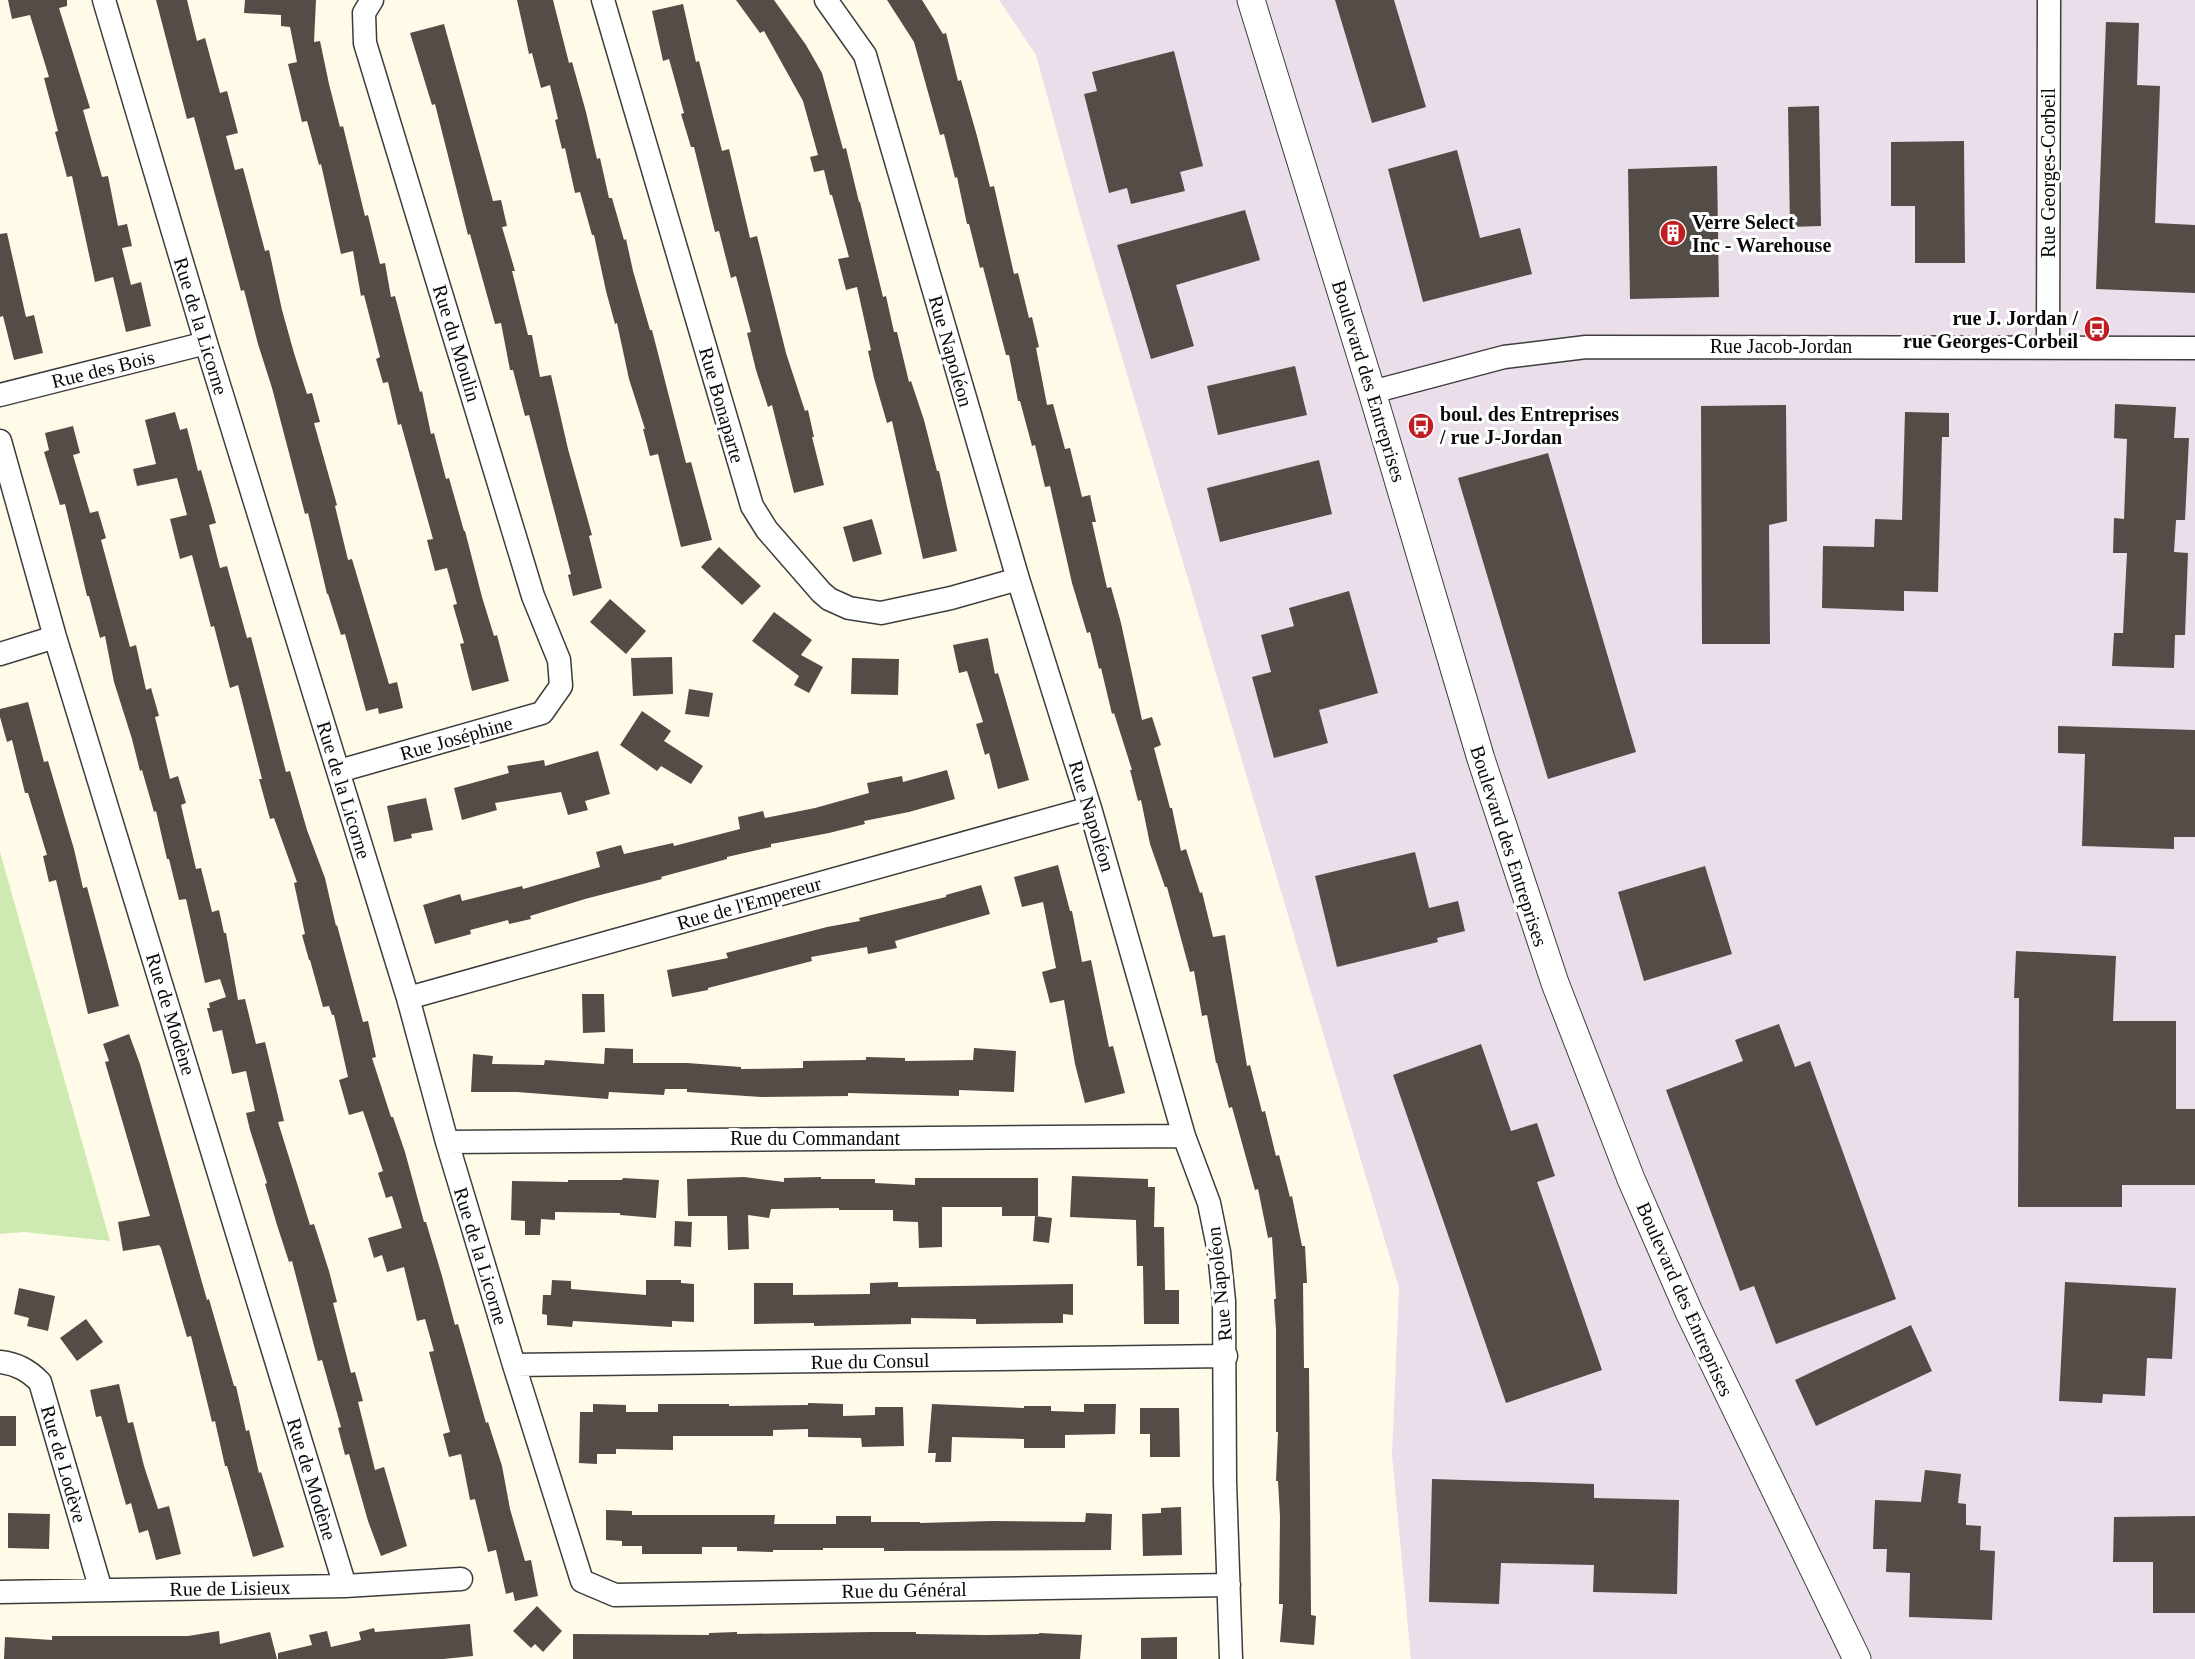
<svg xmlns="http://www.w3.org/2000/svg" width="2195" height="1659" viewBox="0 0 2195 1659" font-family="'Times New Roman',serif">
<style>
.industrial{fill:#e9deea}
.green{fill:#cdeab1}
.building{fill:#534c47}
.lines{fill:none;stroke-linecap:round;stroke-linejoin:round}
.minor-casing{stroke:#3d3d3d;stroke-width:25}
.tertiary-casing{stroke:#3d3d3d;stroke-width:29}
.minor{stroke:#fff;stroke-width:22}
.tertiary{stroke:#fff;stroke-width:27}
.labels{text-anchor:middle;stroke-width:6;stroke-linejoin:round;paint-order:stroke}
.street-label{font-size:20px;fill:#0a0a0a;stroke:#fff}
.poi-label{font-size:20px;font-weight:bold;fill:#0a0a0a;stroke:#fff;text-anchor:start}
</style>
<rect width="100%" height="100%" fill="#fffbe8"/>
<!-- industrial -->
<path class="industrial" d="M999 0H2195V1659H1411L1392 1455 1399 1288 1082 223 1036 55Z"/>
<!-- green -->
<path class="green" d="M0 852 110 1241 24 1232 0 1234Z"/>
<!-- building -->
<path class="building" d="M8 0H67V6L59 8 90 108 83 110 102 177 108 176 118 226 127 224 132 246 122 248 131 285 141 282 151 326 126 332 113 277 95 282 72 176 67 177 55 132 58 131 44 78 49 77 30 15 12 19Z
M156 0H187L197 41 205 38 220 93 227 91 238 133 226 136 235 170 243 168 265 251 269 250 282 310 294 353 307 394 312 393 320 422 314 423 337 505 335 506 348 560 352 559 389 684 397 682 403 708 379 714 378 708 366 711 345 634 341 635 328 594H327L308 513 305 514 272 388 258 344 244 290 241 291 194 117 187 119Z
M245 0H316L314 42 320 41 329 84 340 127 343 126 365 216 368 215 380 264 385 263 391 297 395 296 420 392 422 391 431 434 434 433 446 479 449 478 464 531H465L482 597 494 636 497 635 509 681 472 691 460 644 464 643 453 605 457 604 447 568 435 571 427 540 433 539 401 424 398 425 388 382 383 383 376 359 380 357 364 295 361 296 353 251 341 254 321 164 319 165 307 121 302 122 288 64 297 62 290 27 281 26V15L244 13Z
M517 0H553L569 63 572 62 586 112 597 159 600 158 609 198H612L624 240 626 239 633 271 650 330H652L686 463 691 462 712 540 681 547 658 454 650 456 643 429H645L629 379 617 323 615 324 606 291 594 235H592L580 192 575 193 565 148 562 149 555 120 558 119 550 85 541 88 532 53 529 54Z
M736 0H774L806 45 822 73 843 149 846 148 859 202H860L883 297 886 296 894 332H897L909 382 911 381 924 420 937 471H939L957 551 923 559 892 421 887 423 874 378 868 351 871 350 857 287 846 290 838 259 849 257 832 195H830L824 170 814 172 810 157 818 155 803 101 764 31 760 33Z
M887 0H922L943 34 946 33 958 81 961 80 977 136 990 187 994 186 1014 274 1018 273 1029 318 1032 317 1039 347 1036 348 1047 405 1053 404 1065 449 1070 448 1082 497 1090 495 1096 522H1092L1107 588 1111 587 1121 623 1142 720 1152 717 1161 745 1154 748 1170 808H1172L1181 851 1186 849 1200 893 1202 892 1213 937 1225 935 1247 1066 1250 1065 1262 1112 1265 1111 1276 1156 1279 1155 1290 1197 1292 1196 1302 1246H1305L1307 1283H1303L1304 1368H1309L1311 1615 1316 1616 1314 1645 1280 1642 1283 1604H1279L1280 1517 1278 1481H1276L1278 1432H1276V1330L1274 1299H1276L1272 1237 1268 1238 1258 1189 1255 1190 1232 1107 1229 1108 1217 1063H1216L1207 1015 1202 1016 1194 971 1190 972 1167 887H1165L1150 844 1141 800 1138 801 1130 770H1132L1114 713 1112 714 1101 668 1099 669 1090 632 1087 633 1072 583 1050 486 1045 487 1035 445 1032 446 1020 401H1018L1009 355H1006L983 267 980 268 969 224H967L957 177 955 178 944 134 940 135 914 42Z
M1335 0H1394L1426 107 1372 123Z
M683 4 696 62 699 61 722 151 729 149 750 238 757 236 786 353 805 411 808 410 814 437H812L824 485 794 493 772 405 768 407 756 370 747 333 751 332 736 276 731 278 719 231 715 232 694 147H691L681 114 684 113 669 59 663 61 652 11Z
M2106 22 2139 23 2137 85 2160 86 2155 223 2195 225V293L2096 289Z
M444 24 493 201 501 200 507 226 502 227 515 271H512L528 335H532L540 377 551 375 568 449 592 535 589 536 602 588 573 596 568 575 571 574 529 415 525 416 513 370H510L501 323 495 324 470 234 468 235 435 104 432 105 410 33Z
M1174 51 1203 166 1180 172 1185 191 1131 204 1127 188 1109 193 1084 94 1097 91 1092 72Z
M1819 106 1821 226 1790 227 1788 107Z
M1964 141 1965 263H1915V206H1891V142Z
M1457 150 1480 238 1520 228 1532 274 1423 302 1388 169Z
M1717 166 1719 297 1630 299 1628 169Z
M1245 210 1260 260 1176 285 1194 346 1151 359 1117 245Z
M7 233 26 317 34 315 43 353 14 360 3 316 0 317V234Z
M1295 366 1307 415 1218 435 1207 386Z
M2115 404 2176 407 2174 438H2189L2185 520H2176L2174 552 2188 553 2185 635H2175L2174 668 2112 666 2114 633H2123L2127 553H2113L2114 518 2124 519 2127 439 2114 438Z
M1786 405 1787 521 1769 525 1770 644H1702L1701 406Z
M175 412 180 430 187 428 198 471 201 470 216 523 209 525 220 568 227 566 247 638 251 637 286 772 290 771 307 830 325 878 336 926 337 925 363 1022 368 1021 376 1057 372 1058 391 1117H393L405 1152 424 1222H426L442 1276 455 1325 458 1324 486 1423 488 1422 502 1466 510 1509 525 1561 531 1560 538 1596 515 1601 513 1592 506 1594 496 1550 488 1552 475 1499 470 1500 461 1454 449 1457 443 1434 450 1432 429 1352 434 1351 425 1319 417 1321 404 1267 387 1272 382 1255 374 1258 368 1238 402 1228 392 1196 386 1198 378 1173 383 1171 363 1111 349 1115 339 1080 348 1077 334 1015H332L329 1006 323 1007 310 960H309L302 935 305 934 294 883 297 882 274 818 270 819 259 779H262L238 685 230 688 214 626 211 627 192 555 180 559 170 519 187 515 177 478 137 486 133 469 156 464 145 420Z
M1905 412 1949 413V437H1942L1938 592 1904 591V611L1822 608 1823 546 1874 547 1875 519 1902 520Z
M73 426 80 453 73 455 90 513 98 511 106 538 101 540 130 647 136 645 146 690 151 688 159 716 155 717 170 779 178 776 186 803 181 805 196 869 201 868 212 912 219 910 224 933H226L238 1000 245 999 256 1044 265 1042 284 1121 278 1122 310 1225 314 1224 329 1271 337 1302 333 1303 351 1373 355 1372 363 1401 358 1402 375 1470 384 1467 407 1546 381 1556 368 1521 349 1454 345 1455 338 1428 341 1427 322 1360 318 1361 292 1261 289 1262 277 1225 265 1184 267 1183 250 1130 246 1113 255 1111 246 1071 232 1074 222 1030 213 1032 207 1008H210L209 1003 226 997 220 979 205 983 186 899 179 900 169 859H167L156 811 154 812 142 770 140 771 132 739 114 682 105 636 100 638 89 596H87L65 504 60 505 44 452 49 450 45 433Z
M1548 453 1636 752 1548 779 1458 478Z
M1319 460 1332 514 1220 542 1207 488Z
M872 519 882 554 853 562 843 527Z
M719 547 761 586 742 605 701 567Z
M1349 591 1378 693 1319 710 1328 743 1274 758 1252 677 1271 672 1261 635 1294 626 1289 608Z
M610 599 646 631 626 654 590 622Z
M774 612 812 640 801 655 823 667 809 693 794 685 799 676 752 641Z
M988 638 995 674 998 673 1029 780 998 789 989 753 985 755 976 724 983 722 967 671 959 673 953 645Z
M672 657 673 694 633 696 631 658Z
M852 658 899 659 898 695 851 694Z
M689 689 713 693 709 717 685 714Z
M28 702 44 762 48 761 74 849 83 888 87 887 119 1006 88 1014 56 880 49 882 43 856 47 855 28 793H25L12 740 7 742 0 717V709Z
M642 711 671 731 664 741 703 766 691 784 661 766 657 771 620 745Z
M2058 726 2195 730V837H2174V849L2082 846 2085 754 2058 753Z
M598 751 610 794 585 801 588 810 568 815 561 792 495 803 497 810 462 820 454 788 509 773 507 766 544 760 545 766Z
M947 770 955 799 909 812 864 821 865 824 829 833 771 844V847L727 857V859L661 877 662 879 585 899 530 916 531 919 509 924 508 920 470 930 471 934 435 944 423 905 460 894 462 901 522 886 523 889 600 867 596 852 621 845 624 854 673 843 674 846 740 829 738 817 763 811 765 818 815 808 869 793 867 783 902 776 903 782Z
M426 798 433 830 411 834 412 838 394 842 387 806Z
M1415 852 1429 908 1458 901 1465 931 1437 938 1438 942 1337 967 1315 876Z
M1058 865 1070 911H1072L1082 962 1091 960 1109 1047 1113 1046 1125 1093 1085 1103 1075 1064 1064 1000 1050 1003 1042 972 1056 968 1043 902 1022 907 1014 877Z
M1705 866 1732 954 1644 981 1618 892Z
M981 885 990 914 895 941 897 948 868 954 867 947 811 957 812 961 708 988V990L672 997 667 970 728 958 726 953 827 927 860 921 859 918 946 897V895Z
M2016 951 2116 956 2113 1021H2176V1109H2195V1185H2122V1207H2018L2019 998H2014Z
M582 994H604L605 1032 583 1033Z
M1779 1024 1795 1067 1810 1061 1896 1299 1776 1344 1754 1286 1740 1291 1666 1090 1743 1061 1735 1040Z
M129 1034 140 1064 207 1300 209 1299 234 1386H236L246 1431 249 1430 259 1473 261 1472 284 1547 253 1557 227 1466H225L215 1421 212 1422 191 1336 187 1337 161 1248 159 1245 123 1251 118 1222 150 1216 105 1062 109 1061 103 1044Z
M1481 1044 1511 1131 1537 1123 1555 1176 1537 1182 1602 1370 1506 1403 1393 1075Z
M605 1048 633 1049V1063H687L741 1067V1069L803 1068V1061L866 1060V1057L905 1058V1061L973 1060 974 1048 1016 1051 1014 1092 959 1090V1096L848 1093V1096L761 1097 687 1092V1089H665L664 1095 609 1092 608 1099 517 1092H471L473 1054 493 1056 492 1064 544 1065 545 1060 604 1064Z
M1072 1176 1148 1179V1187H1155L1154 1227H1164L1165 1290H1179V1324H1144L1143 1266H1137L1136 1220 1070 1217Z
M744 1177 784 1182V1178L821 1177V1179H875V1183L915 1185V1178H1038V1216H1002V1207H942V1247L919 1248 918 1222 893 1221V1210H839V1208L771 1209 769 1218 748 1215 749 1249 728 1250 727 1216H688L687 1179Z
M623 1178 659 1180 656 1218 620 1215V1213L555 1212V1220L541 1219 540 1235H525V1221L511 1220 512 1181 568 1182V1180H622Z
M1035 1216 1052 1218 1049 1243 1033 1241Z
M675 1221 692 1222 691 1247 674 1246Z
M552 1280 571 1281V1289L646 1295V1280H681V1283L694 1284V1322L672 1321V1327L573 1321 572 1327 547 1325V1315L542 1314 543 1295H551Z
M898 1282V1287L1073 1284V1315L1063 1314V1323L976 1324V1319L911 1318V1324L814 1326V1323L754 1324V1283H793V1295L870 1294V1283Z
M2065 1282 2176 1288 2172 1359 2147 1358 2145 1396 2103 1394 2102 1403 2059 1401Z
M19 1288 55 1296 48 1331 27 1326 29 1318 14 1314Z
M86 1319 103 1342 77 1361 60 1338Z
M1911 1325 1932 1371 1816 1426 1795 1380Z
M119 1384 128 1423 133 1422 144 1466 158 1509 169 1506 181 1554 156 1560 148 1530 139 1533 131 1503 126 1505 101 1416 96 1417 90 1390Z
M808 1403 843 1404V1416L875 1415V1407H903L904 1446 862 1447 861 1438 808 1437V1429L773 1430V1436H673V1450L616 1449V1454H597V1464L579 1463 580 1412H593V1404L626 1405V1412H658V1404H729V1406L808 1405Z
M932 1404 1024 1408V1406H1051V1411L1084 1412V1404H1116L1115 1434 1065 1435V1448H1024V1439L952 1437 951 1462H935L936 1453H928Z
M1140 1408H1179L1180 1457H1150V1434H1140Z
M0 1416H16V1446H0Z
M1925 1470 1961 1474 1958 1503 1966 1504V1525L1981 1526 1980 1550 1995 1551 1992 1620 1909 1617 1910 1573 1886 1572 1887 1549H1873L1875 1500 1921 1502Z
M1432 1479 1594 1484V1498L1679 1500 1677 1594 1593 1592 1594 1565 1501 1563 1499 1604 1429 1602Z
M1181 1507 1182 1555 1143 1556 1142 1514 1161 1513V1508Z
M606 1510 632 1511V1515H775L774 1524H836V1516H871V1522H920V1523L991 1521 1085 1522 1086 1513 1112 1514 1111 1550 884 1551V1548H823V1550H773V1552L737 1551V1547H702V1554H642V1546H622V1541L606 1540Z
M8 1513 50 1514 49 1549 8 1548Z
M2195 1516V1613H2153V1562H2113L2114 1517Z
M537 1606 562 1631 543 1652 535 1644 531 1648 513 1631Z
M470 1624 473 1656 443 1659H278V1653L312 1645 309 1635 327 1631 331 1647 361 1640 359 1632 374 1628 375 1632Z
M219 1631 220 1644 270 1632 277 1659H4L5 1637 52 1640V1636H188Z
M737 1632V1634L872 1632H916V1634L985 1635 1039 1634V1633L1082 1635 1080 1659H573V1634L709 1635V1633Z
M1177 1637V1659H1141V1638Z"/>
<g class="lines">
<defs>
<path id="minor" d="M104 0 206 343 408 998 447 1142 514 1365 582 1581 615 1595 1229 1585
M603 0 752 506 767 530 821 592 829 599 849 608 881 613 951 598 1018 579
M826 0 865 55 1018 579 1090 808 1184 1136 1209 1203 1219 1252 1224 1301 1225 1482 1231 1659
M2048 347 2049 0
M1372 392 1504 357 1586 347 2195 348
M0 395 206 343
M0 441 55 637 345 1586
M0 654 55 637
M339 771 542 713 561 686 559 660 533 596 365 43 364 13 372 0
M408 998 1090 808
M447 1142 1184 1136
M0 1362C17 1364 28 1370 40 1382L101 1590
M514 1365 1226 1356
M0 1592 345 1586 461 1579"/>
<path id="tertiary" d="M1251 0 1372 392 1481 759 1555 983 1631 1179 1689 1312 1857 1659"/>
</defs>
<!-- minor casing -->
<use href="#minor" class="minor-casing"/>
<!-- tertiary casing -->
<use href="#tertiary" class="tertiary-casing"/>
<!-- minor -->
<use href="#minor" class="minor"/>
<!-- tertiary -->
<use href="#tertiary" class="tertiary"/>
</g>
<!-- icons -->
<defs>
<symbol id="building-disc" viewBox="-11 -11 22 22"><circle r="9.5" fill="#bf1e22" stroke="#fff"/><path d="M-4-6H4V6H1V3H-1V6H-4ZM-2.5-4.3h1.7v1.8h-1.7ZM.8-4.3h1.7v1.8H.8ZM-2.5-1h1.7V.8h-1.7ZM.8-1h1.7V.8H.8Z" fill="#fff"/></symbol>
<symbol id="bus-disc" viewBox="-11 -11 22 22"><circle r="9.5" fill="#bf1e22" stroke="#fff"/><path d="M-5-6H5V4H4V6H2V4H-2V6H-4V4H-5ZM-3.5-4V0h7V-4ZM-3.5 1.2v1.5H-2V1.2ZM2 1.2v1.5H3.5V1.2Z" fill="#fff"/></symbol>
</defs>
<g fill-rule="evenodd">
<use href="#building-disc" x="1658" y="218" width="30" height="30"/>
<use href="#bus-disc" x="2082" y="314" width="30" height="30"/>
<use href="#bus-disc" x="1406" y="411" width="30" height="30"/>
</g>
<g class="labels">
<!-- street labels -->
<g class="street-label">
<text transform="translate(2048 173) rotate(-90)" y="7">Rue Georges-Corbeil</text>
<text transform="translate(201 326) rotate(73)" y="7">Rue de la Licorne</text>
<text transform="translate(457 343) rotate(73)" y="7">Rue du Moulin</text>
<text x="1781" y="353">Rue Jacob-Jordan</text>
<text transform="translate(951 351) rotate(74)" y="7">Rue Napoléon</text>
<text transform="translate(103 369) rotate(-14)" y="7">Rue des Bois</text>
<text transform="translate(1369 381) rotate(73)" y="7">Boulevard des Entreprises</text>
<text transform="translate(722 405) rotate(74)" y="7">Rue Bonaparte</text>
<text transform="translate(456 738) rotate(-16)" y="7">Rue Joséphine</text>
<text transform="translate(344 790) rotate(73)" y="7">Rue de la Licorne</text>
<text transform="translate(1092 816) rotate(73)" y="7">Rue Napoléon</text>
<text transform="translate(1509 846) rotate(72)" y="7">Boulevard des Entreprises</text>
<text transform="translate(749 903) rotate(-16)" y="7">Rue de l'Empereur</text>
<text transform="translate(171 1014) rotate(73)" y="7">Rue de Modène</text>
<text x="815" y="1145">Rue du Commandant</text>
<text transform="translate(481 1256) rotate(73)" y="7">Rue de la Licorne</text>
<text transform="translate(1219 1284) rotate(-96)" y="7">Rue Napoléon</text>
<text transform="translate(1685 1299) rotate(66)" y="7">Boulevard des Entreprises</text>
<text transform="translate(870 1361) rotate(-1)" y="7">Rue du Consul</text>
<text transform="translate(64 1464) rotate(74)" y="7">Rue de Lodève</text>
<text transform="translate(312 1479) rotate(73)" y="7">Rue de Modène</text>
<text transform="translate(230 1588) rotate(-1)" y="7">Rue de Lisieux</text>
<text transform="translate(904 1590) rotate(-1)" y="7">Rue du Général</text>
</g>
<!-- poi labels -->
<g class="poi-label">
<text x="1692" y="229">Verre Select<tspan x="1692" dy="23">Inc - Warehouse</tspan></text>
<text x="2078" y="325" text-anchor="end">rue J. Jordan /<tspan x="2078" dy="23">rue Georges-Corbeil</tspan></text>
<text x="1440" y="421">boul. des Entreprises<tspan x="1440" dy="23">/ rue J-Jordan</tspan></text>
</g>
</g>
</svg>
